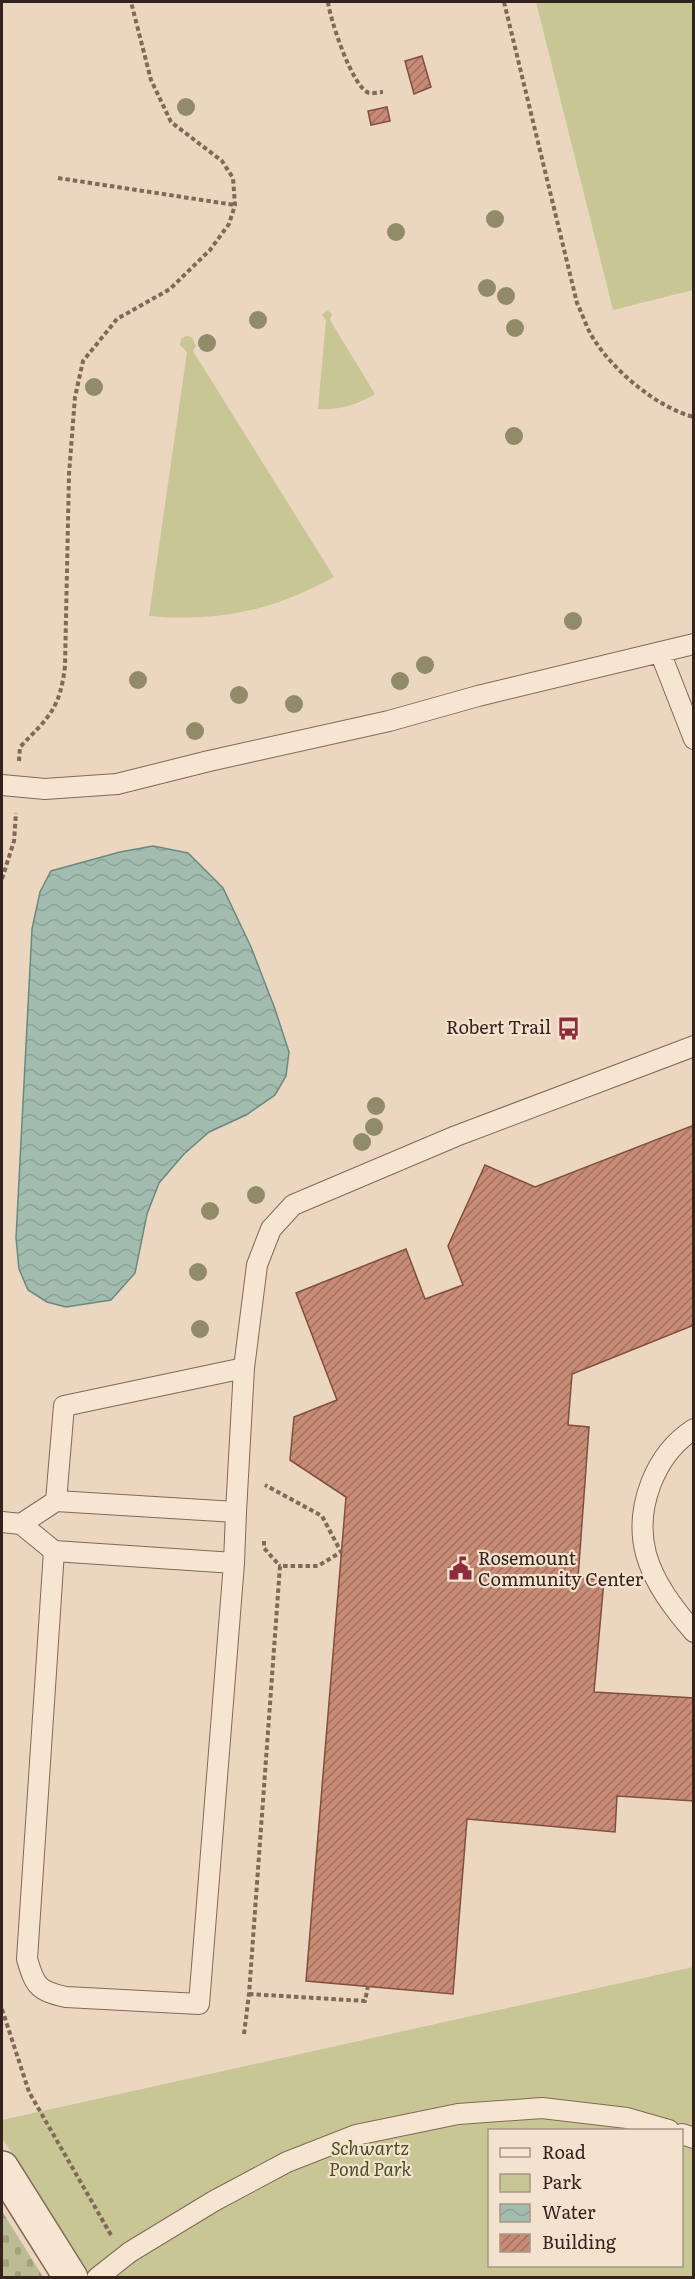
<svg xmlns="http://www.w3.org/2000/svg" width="695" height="2279" viewBox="0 0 695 2279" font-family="Literata,serif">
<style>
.cemetery{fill:url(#cemetery-stones)}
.park{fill:#c8c694;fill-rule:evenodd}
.water{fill:url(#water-waves);stroke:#6a8a7d;stroke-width:1.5}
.building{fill:url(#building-hatch);stroke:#804f3f;stroke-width:1.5}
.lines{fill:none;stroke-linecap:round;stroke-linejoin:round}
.service-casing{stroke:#826858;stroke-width:22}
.minor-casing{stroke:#826858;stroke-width:36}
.path{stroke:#826858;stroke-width:4;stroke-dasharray:4.5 3;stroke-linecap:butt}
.service{stroke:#f6e5d1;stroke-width:20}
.minor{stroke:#f6e5d1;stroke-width:33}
.tree{fill:#928b6a}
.labels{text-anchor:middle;stroke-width:4.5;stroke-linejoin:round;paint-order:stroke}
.poi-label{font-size:18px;fill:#33231c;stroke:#f3e2ce;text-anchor:end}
.park-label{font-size:18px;font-style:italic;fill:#4a4e24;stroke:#f3e2ce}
</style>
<defs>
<pattern id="cemetery-stones" width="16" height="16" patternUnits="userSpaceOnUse" patternTransform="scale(1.5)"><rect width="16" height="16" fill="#bdbb93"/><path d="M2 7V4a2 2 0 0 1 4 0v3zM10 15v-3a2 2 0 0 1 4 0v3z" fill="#a3a07e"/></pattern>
<pattern id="water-waves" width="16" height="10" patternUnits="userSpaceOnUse" patternTransform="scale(1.5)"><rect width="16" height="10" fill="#a2bdb0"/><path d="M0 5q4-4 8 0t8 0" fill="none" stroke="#8ca297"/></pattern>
<pattern id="building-hatch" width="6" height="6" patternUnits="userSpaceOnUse" patternTransform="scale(1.5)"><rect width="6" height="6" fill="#c78b76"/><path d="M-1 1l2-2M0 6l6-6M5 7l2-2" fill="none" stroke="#a27160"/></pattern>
</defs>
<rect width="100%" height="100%" fill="#ebd6bf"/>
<!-- cemetery -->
<path class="cemetery" d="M2 2211 43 2277H2Z"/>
<!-- park -->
<path class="park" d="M536 2H693V290L613 310Z
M327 310 332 314 330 320 375 394C357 405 340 410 318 409L326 320 322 315Z
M186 336 192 337 196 346 193 351 334 577C272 611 219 622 149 616L187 352 180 345 181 339Z
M693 1967V2277H92L2 2138V2120ZM490 2130H682V2266H490Z"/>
<!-- water -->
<path class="water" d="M153 846 188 853 223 888 251 947 275 1009 289 1052 286 1076 275 1095 246 1115 209 1132 184 1154 159 1183 147 1214 135 1273 111 1300 66 1307 47 1302 28 1290 19 1269 16 1238 32 929 40 892 51 871 120 852Z"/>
<!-- building -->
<path class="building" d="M422 56 431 87 414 94 405 61Z
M387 107 390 121 371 125 368 111Z
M694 1125V1325L572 1374 568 1425 589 1427 578 1578 604 1580 594 1692 694 1698V1801L617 1796 615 1832 467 1819 453 1994 306 1981 346 1497 290 1460 294 1417 337 1400 296 1293 406 1249 425 1299 463 1285 448 1246 485 1165 535 1187Z"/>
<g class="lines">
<defs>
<path id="service" d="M660 652 694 739
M2 785 45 789 117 784 209 761 389 721 478 696 694 644
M694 1429C655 1454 634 1508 646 1554 654 1583 674 1609 694 1632
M56 1501 64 1406 244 1368
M236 1512 244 1368 257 1265 271 1229 293 1205 456 1136 694 1046
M2 1522 21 1524 54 1551 234 1563 236 1512 56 1501 21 1524
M54 1551 27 1959C35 1986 38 1991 66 1997L199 2004 234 1563
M682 2134 694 2138
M97 2278 130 2252 214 2201 287 2162 356 2135 458 2114 542 2108 627 2118 669 2130"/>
<path id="minor" d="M2 2168 71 2278"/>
</defs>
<!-- service casing -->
<use href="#service" class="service-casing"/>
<!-- minor casing -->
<use href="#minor" class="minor-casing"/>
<!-- path -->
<path class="path" d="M328 2C330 19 352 87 369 93 373 94 379 92 383 92
M504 2 577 303C583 315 587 330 595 341 615 372 658 408 694 417
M58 178 235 205
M19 761 20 747C49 717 60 709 65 666L69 474 75 397 83 361 117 319 170 289 210 250 229 224 235 205 233 178 222 161 171 122 151 80 131 2
M2 879 14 841 16 813
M264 1541V1548L280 1566
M249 1994 365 2001 368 1986
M2 2009 29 2092 111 2235
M244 2034 249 1994 280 1566H318L341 1552 322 1516 265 1485"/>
<!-- service -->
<use href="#service" class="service"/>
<!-- minor -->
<use href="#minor" class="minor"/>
</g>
<!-- trees -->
<g class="tree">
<circle cx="186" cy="107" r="9"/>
<circle cx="495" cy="219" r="9"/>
<circle cx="396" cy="232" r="9"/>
<circle cx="487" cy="288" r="9"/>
<circle cx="506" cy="296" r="9"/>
<circle cx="258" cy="320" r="9"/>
<circle cx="515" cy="328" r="9"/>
<circle cx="207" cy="343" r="9"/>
<circle cx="94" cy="387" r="9"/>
<circle cx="514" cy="436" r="9"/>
<circle cx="573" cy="621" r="9"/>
<circle cx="425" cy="665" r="9"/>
<circle cx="138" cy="680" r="9"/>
<circle cx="400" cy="681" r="9"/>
<circle cx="239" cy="695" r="9"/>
<circle cx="294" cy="704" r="9"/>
<circle cx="195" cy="731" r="9"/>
<circle cx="376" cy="1106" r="9"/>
<circle cx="374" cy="1127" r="9"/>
<circle cx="362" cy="1142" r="9"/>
<circle cx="256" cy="1195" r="9"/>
<circle cx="210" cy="1211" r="9"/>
<circle cx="198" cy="1272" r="9"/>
<circle cx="200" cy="1329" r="9"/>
</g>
<!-- icons -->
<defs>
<symbol id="bus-bare" viewBox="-9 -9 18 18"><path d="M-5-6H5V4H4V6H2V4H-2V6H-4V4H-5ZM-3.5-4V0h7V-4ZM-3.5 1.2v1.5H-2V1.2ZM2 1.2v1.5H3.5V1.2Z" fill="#8e2b3c" stroke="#f3e2ce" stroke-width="2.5" paint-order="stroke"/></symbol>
<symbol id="civic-bare" viewBox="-9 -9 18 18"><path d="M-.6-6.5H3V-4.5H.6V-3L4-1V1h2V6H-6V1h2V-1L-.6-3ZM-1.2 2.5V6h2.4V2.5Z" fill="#8e2b3c" stroke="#f3e2ce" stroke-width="2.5" paint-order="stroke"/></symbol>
</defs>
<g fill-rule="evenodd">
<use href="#bus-bare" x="552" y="1012" width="33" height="33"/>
<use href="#civic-bare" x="444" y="1552" width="33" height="33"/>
</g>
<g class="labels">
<!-- poi labels -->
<g class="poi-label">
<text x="551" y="1034">Robert Trail</text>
<text x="478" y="1565" text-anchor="start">Rosemount<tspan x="478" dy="21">Community Center</tspan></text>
</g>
<!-- park labels -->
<g class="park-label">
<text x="370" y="2155">Schwartz<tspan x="370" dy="21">Pond Park</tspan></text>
</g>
</g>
<!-- border -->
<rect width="695" height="2279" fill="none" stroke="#33231c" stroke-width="6"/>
<!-- legend -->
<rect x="488" y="2129" width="195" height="138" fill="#f3e2ce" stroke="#a69687" stroke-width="1.5"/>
<rect x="500" y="2148" width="30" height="9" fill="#f6e5d1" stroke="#a69687" stroke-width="1.5"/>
<text x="542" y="2159" font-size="18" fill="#33231c">Road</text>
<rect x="500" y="2174" width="30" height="18" fill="#c8c694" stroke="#a69687" stroke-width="1.5"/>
<text x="542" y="2189" font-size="18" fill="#33231c">Park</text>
<rect x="500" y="2204" width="30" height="18" fill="url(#water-waves)" stroke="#a69687" stroke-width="1.5"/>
<text x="542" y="2219" font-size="18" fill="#33231c">Water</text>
<rect x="500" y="2234" width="30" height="18" fill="url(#building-hatch)" stroke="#a69687" stroke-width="1.5"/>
<text x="542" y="2249" font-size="18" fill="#33231c">Building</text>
</svg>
